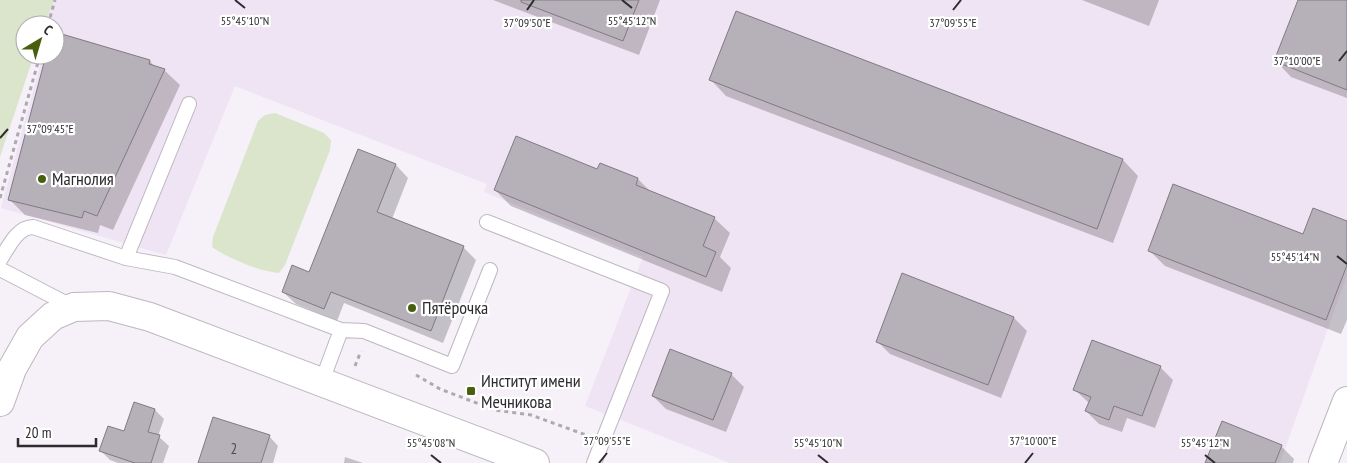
<svg xmlns="http://www.w3.org/2000/svg" width="1347" height="463" viewBox="0 0 1347 463" font-family="'PT Sans Narrow',sans-serif">
<style>
.built{fill:#efe4f3}
.green{fill:#dae5cb}
.shadow{fill:#0003}
.building{fill:#b6b0b8;stroke:#807a82}
.lines{fill:none;stroke-linecap:round;stroke-linejoin:round}
.service-casing{stroke:#bdb7bf;stroke-width:16}
.secondary-casing{stroke:#bdb7bf;stroke-width:30}
.path{stroke:#ada9b0;stroke-width:3;stroke-dasharray:4 4;stroke-linecap:butt}
.service{stroke:#fff;stroke-width:14}
.secondary{stroke:#fff;stroke-width:28}
.ticks{fill:none;stroke:#2d2b2e;stroke-width:2}
.poi-dot{fill:#48600e;stroke:#fff;stroke-width:2}
.labels{text-anchor:middle;stroke-width:4.5;stroke-linejoin:round;paint-order:stroke}
.number-label{font-size:15px;fill:#4f4c50}
.poi-label{font-size:18px;fill:#2d2b2e;stroke:#fff;text-anchor:start}
.ticks-label{font-size:12px;text-anchor:middle;fill:#2d2b2e;stroke:#fff;stroke-width:4.5;stroke-linejoin:round;paint-order:stroke}
</style>
<rect width="100%" height="100%" fill="#f6f0f9"/>
<!-- built -->
<path class="built" d="M54 0H1347V275L1280 463H730L585 406 643 257 484 192 487 184 235 86 166 255 1 208 43 55H55V25H51L53 19 47 16Z"/>
<!-- green -->
<path class="green" d="M0 0H54L44 25H25V55H34L0 157Z
M275 113 324 133 331 140 330 150 285 265 279 273C260 272 228 258 212 247L213 237 258 121 265 115Z"/>
<!-- shadow -->
<path class="shadow" d="M493 0H660L639 55Z
M1082 0H1159L1149 26Z
M1300 0H1347V98L1291 77 1276 61Z
M737 13 1123 160 1138 176 1113 243 726 96 711 80Z
M55 34 150 61 156 68 164 70 180 85 113 230 100 225 98 233 25 215 10 200 48 55H55Z
M359 151 396 165 408 178 392 219 463 247 476 260 443 343 344 303 337 321 296 304 283 292 310 274Z
M600 164 638 179 651 192 714 218 730 233 720 257 731 268 722 292 511 206 495 190 598 170Z
M1347 223V320L1341 334 1165 266 1149 250 1303 236Z
M902 275 1014 318 1027 331 1001 398 890 354 877 341Z
M1160 367 1173 380 1155 428 1127 418 1122 432 1099 424 1086 411 1089 403 1074 389Z
M731 374 744 387 726 432 666 409 653 396Z
M155 410 164 419 158 436 169 446 163 463H118L110 460 101 451Z
M269 436 278 446 273 463H199Z
M1281 446 1294 459 1293 463H1206Z
M345 457 363 463H344Z"/>
<!-- building -->
<path class="building" d="M521 0H639L623 41 521 2Z
M1298 0H1347V90L1274 61Z
M736 11 1123 159 1097 229 709 80Z
M55 32 150 60 149 64 165 69 97 216 84 211 82 218 8 200 46 55H55Z
M516 136 597 169 600 163 638 178 636 185 715 217 703 246 716 252 706 277 494 190Z
M358 149 396 164 377 212 464 246 431 331 331 292 324 309 282 292 292 265 309 272Z
M1173 184 1303 234 1313 208 1347 221V265L1326 320 1148 251Z
M902 273 1014 317 988 385 876 342Z
M1092 340 1161 366 1142 416 1114 406 1109 420 1085 411 1091 397 1073 390Z
M670 349 732 373 713 420 652 396Z
M134 402 155 409 148 432 160 435 151 463H135L99 451 108 426 124 431Z
M213 417 270 435 261 463H198Z
M1222 421 1282 445 1275 463H1205Z"/>
<g class="lines">
<defs>
<path id="service" d="M487 222 662 291 594 463
M126 258 189 104
M0 260C8 248 17 227 33 227L126 258 175 267 341 330 322 381
M0 269 73 307
M341 330 364 331 452 366 490 270"/>
<path id="secondary" d="M0 402 12 369 30 337 53 316 74 307 109 306 150 317 535 463
M1323 463 1347 401"/>
</defs>
<!-- service casing -->
<use href="#service" class="service-casing"/>
<!-- secondary casing -->
<use href="#secondary" class="secondary-casing"/>
<!-- path -->
<path class="path" d="M48 25 55 0
M0 198 40 55
M355 366 361 351
M416 375 440 389 495 410 531 415 586 435"/>
<!-- service -->
<use href="#service" class="service"/>
<!-- secondary -->
<use href="#secondary" class="secondary"/>
</g>
<!-- ticks -->
<path class="ticks" d="M235 0 245 8M622 0 632 8M527 10 534 0M953 10 961 0M1339 61 1347 51M0 138 8 129M1337 256 1347 264M431 455 441 463M818 455 828 463M1205 455 1215 463M599 463 607 453M1025 463 1033 453"/>
<!-- markers -->
<g class="poi-dot">
<circle cx="42" cy="179" r="5"/>
<circle cx="412" cy="308" r="5"/>
<rect x="466" y="386" width="10" height="10" rx="2.5"/>
</g>
<g class="labels">
<!-- number labels -->
<g class="number-label">
<text x="234" y="454">2</text>
</g>
<!-- poi labels -->
<g class="poi-label">
<text x="52" y="185">Магнолия</text>
<text x="422" y="314">Пятёрочка</text>
<text x="481" y="387">Институт имени<tspan x="481" dy="21">Мечникова</tspan></text>
</g>
</g>
<g class="ticks-label">
<text x="245" y="25">55°45'10"N</text>
<text x="632" y="25">55°45'12"N</text>
<text x="527" y="27">37°09'50"E</text>
<text x="953" y="27">37°09'55"E</text>
<text x="1297" y="65">37°10'00"E</text>
<text x="50" y="133">37°09'45"E</text>
<text x="1295" y="261">55°45'14"N</text>
<text x="607" y="445">37°09'55"E</text>
<text x="1033" y="445">37°10'00"E</text>
<text x="431" y="447">55°45'08"N</text>
<text x="818" y="447">55°45'10"N</text>
<text x="1205" y="447">55°45'12"N</text>
</g>
<!-- north arrow -->
<g transform="translate(40 40) rotate(38)"><circle r="24" fill="#ffffff" stroke="#abaaab"/>
<path d="M0-4L9 19L0 12L-9 19Z" fill="#48600e"/>
<text y="-8" font-size="14" font-weight="bold" text-anchor="middle" fill="#2d2b2e">С</text>
</g>
<!-- scale -->
<path d="M18 438v8h78v-8" fill="none" stroke="#2d2b2e" stroke-width="2.5"/>
<text x="25" y="438" font-size="15" fill="#2d2b2e" stroke="#ffffff" stroke-width="4" paint-order="stroke">20 m</text>
</svg>
